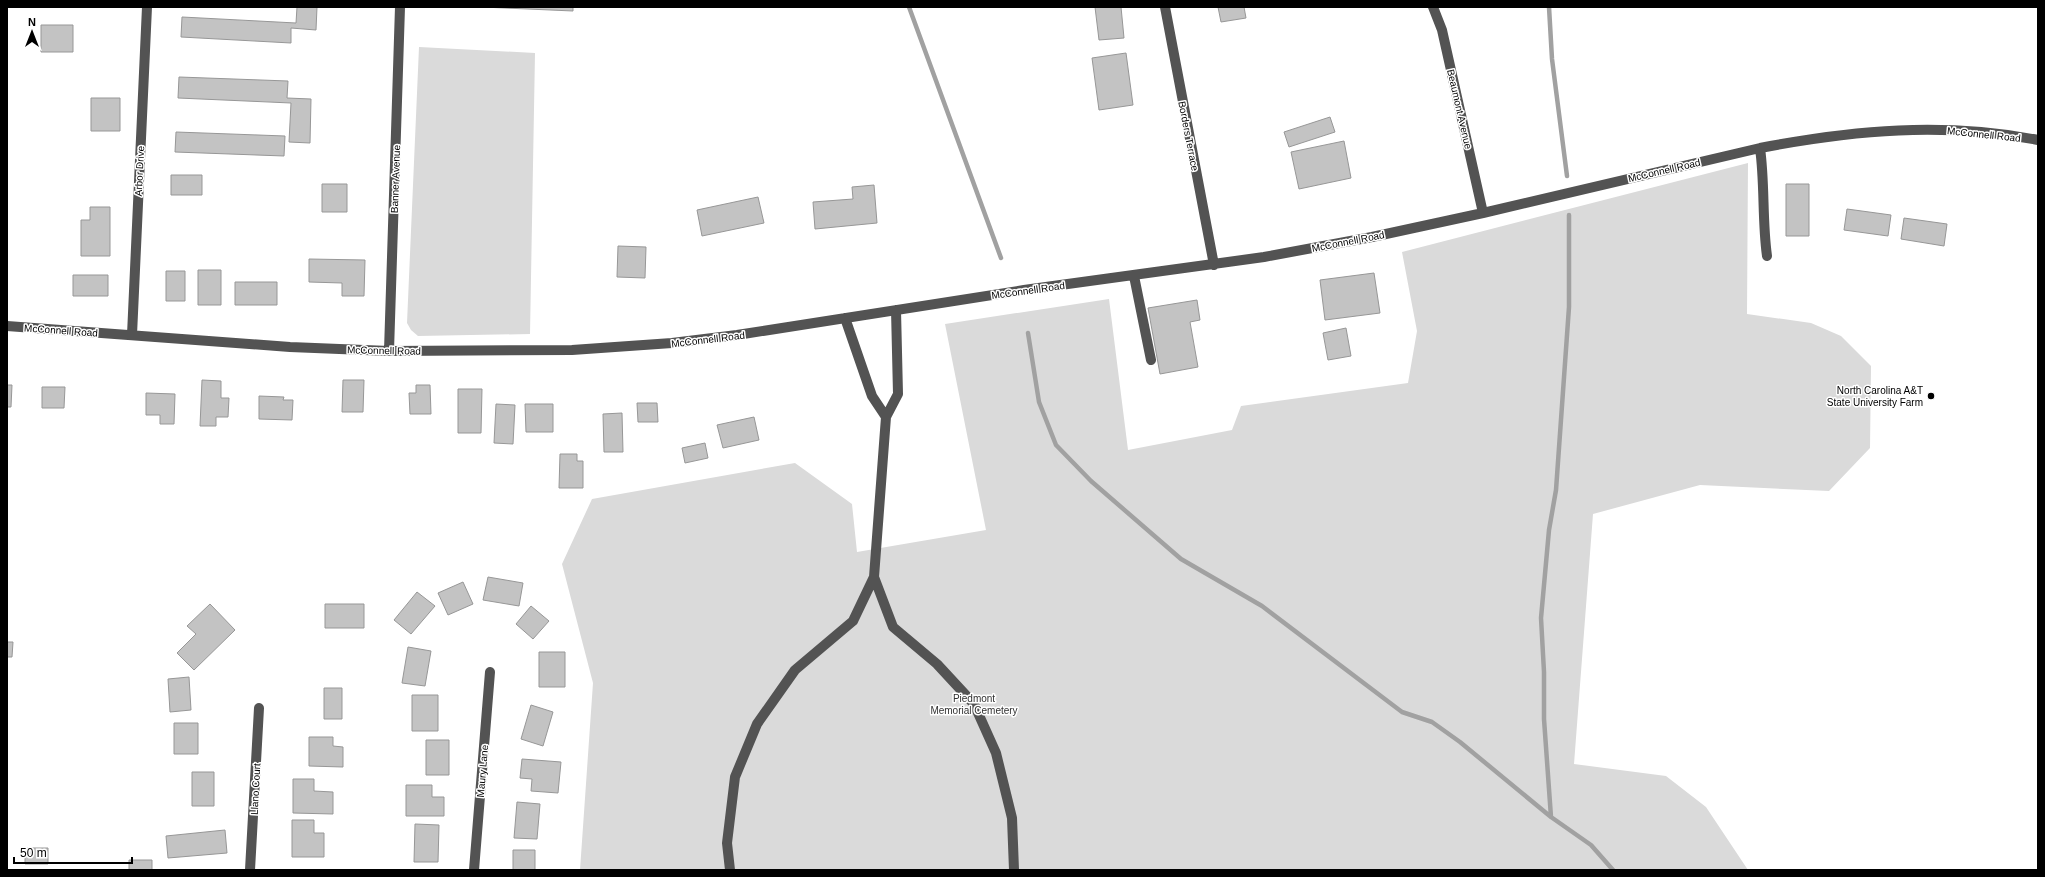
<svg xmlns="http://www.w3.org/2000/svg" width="2045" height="877" viewBox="0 0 2045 877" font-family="Arial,sans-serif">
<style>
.green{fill:#dadada}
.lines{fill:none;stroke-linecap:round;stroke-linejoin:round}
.stream{stroke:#a1a1a1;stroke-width:4.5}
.building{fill:#c3c3c3;stroke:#979797}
.minor{stroke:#535353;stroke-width:10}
.poi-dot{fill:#000;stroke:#fff;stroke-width:1.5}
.labels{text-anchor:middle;stroke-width:3;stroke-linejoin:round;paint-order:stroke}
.street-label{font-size:10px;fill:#000;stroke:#fff}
.poi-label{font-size:10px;fill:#000;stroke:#fff;text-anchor:end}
.park-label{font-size:10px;fill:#313131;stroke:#fff}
</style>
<rect width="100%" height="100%" fill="#fff"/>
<!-- green -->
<path class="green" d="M419 47 535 53 530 334 418 336 411 330 407 323Z
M1748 163 1747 314 1811 323 1841 336 1871 366 1870 448 1829 491 1700 485 1593 514 1574 764 1666 776 1706 807 1748 870H580L593 683 562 564 592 499 795 463 852 504 857 552 986 530 945 324 1109 299 1128 450 1232 430 1241 406 1408 383 1417 331 1402 252Z"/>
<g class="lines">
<!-- stream -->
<path class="stream" d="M909 7 1001 258
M1549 7 1552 59 1567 176
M1028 333 1039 402 1056 445 1091 481 1181 559 1262 606 1402 712 1432 722 1460 742 1551 817 1591 845 1613 870
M1551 817 1544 719V672L1541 618 1549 530 1556 490 1569 307V215"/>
</g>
<!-- building -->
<path class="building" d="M297 7H317L316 30 291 28V43L181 37 182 17 296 23Z
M482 7H573V11Z
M1095 7H1121L1124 38 1099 40Z
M1218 7H1244L1246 18 1221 22Z
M41 25H73V52H41Z
M1126 53 1133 105 1099 110 1092 58Z
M179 77 288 81 287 98 311 99 310 143 289 142 291 103 178 98Z
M91 98H120V131H91Z
M1330 117 1335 132 1289 147 1284 132Z
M176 132 285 136 284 156 175 152Z
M1344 141 1351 178 1299 189 1291 152Z
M171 175H202V195H171Z
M322 184H347V212H322Z
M1786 184H1809V236H1786Z
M874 185 877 223 815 229 813 202 853 199 852 187Z
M758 197 764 223 702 236 697 210Z
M90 207H110V256H81V220H90Z
M1847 209 1891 215 1888 236 1844 230Z
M1904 218 1947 224 1944 246 1901 239Z
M618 246 646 247 645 278 617 277Z
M309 259 365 260 364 296H342V283L309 282Z
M198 270H221V305H198Z
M166 271H185V301H166Z
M1374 273 1380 313 1325 320 1320 280Z
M73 275H108V296H73Z
M235 282H277V305H235Z
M1197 300 1200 320 1190 322 1198 367 1160 374 1148 308Z
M1346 328 1351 356 1328 360 1323 333Z
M202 380 221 381V398H229L228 417H216V426H200Z
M343 380H364L363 412H342Z
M7 385H12L11 407H7Z
M416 385H430L431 414H410L409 393H416Z
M42 387H65L64 408H42Z
M458 389H482L481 433H458Z
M146 393 175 394 174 424H160V415H146Z
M259 396 284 397 283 400H293L292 420 259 419Z
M637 403H657L658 422H638Z
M496 404 515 405 513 444 494 443Z
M525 404H553V432H526Z
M622 413 623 452H604L603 414Z
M754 417 759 440 723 448 717 425Z
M705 443 708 458 685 463 682 448Z
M560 454H577V461H583V488H559Z
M488 577 523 583 519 606 483 600Z
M463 582 473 604 448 615 438 593Z
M417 592 435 606 411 634 394 620Z
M210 604 235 630 194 670 177 653 196 634 187 626Z
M325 604H364V628H325Z
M531 606 549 621 533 639 516 624Z
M7 642H13L12 657H7Z
M408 647 431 651 425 686 402 683Z
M539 652H565V687H539Z
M189 677 191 710 170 712 168 679Z
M324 688H342V719H324Z
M412 695H438V731H412Z
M531 705 553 712 543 746 521 739Z
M174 723H198V754H174Z
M309 737H333V746L343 747V767L309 766Z
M426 740H449V775H426Z
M522 759 561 762 558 793 531 791 532 779 520 778Z
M192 772H214V806H192Z
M293 779H314V791L333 792V814L293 813Z
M406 785H432V797H444V816H406Z
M517 802 540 804 537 839 514 838Z
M292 820H314V833H324V857H292Z
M415 824 439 825 438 862H414Z
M225 830 227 853 168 858 166 836Z
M25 848H48V864H25Z
M513 850H535V870H513Z
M129 860H152V870H129Z"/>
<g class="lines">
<!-- minor -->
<path class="minor" d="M1165 7 1214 265
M1433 7 1442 30 1483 213
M1760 148C1765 184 1762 220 1767 256
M1134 276 1151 360
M845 318 872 396 886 417
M7 326 290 347 389 351 572 350 672 343 737 335 1024 290 1264 257 1372 237 1483 213 1760 148C1854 130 1943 122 2038 140
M132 335 147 7
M389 351 400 7
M874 577 893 627 937 664 974 704 996 753 1012 818 1014 870
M250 870 259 708
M474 870 490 672
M730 870 727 843 735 777 757 724 795 670 853 621 874 577 886 417 898 394 896 310"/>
</g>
<!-- markers -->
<circle class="poi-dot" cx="1931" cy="396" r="4"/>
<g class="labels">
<!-- street labels -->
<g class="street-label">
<text transform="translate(1460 109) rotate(77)" y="4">Beaumont Avenue</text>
<text transform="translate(1984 134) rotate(6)" y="4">McConnell Road</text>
<text transform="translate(1189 136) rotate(79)" y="4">Borders Terrace</text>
<text transform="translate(1664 170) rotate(-13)" y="4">McConnell Road</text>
<text transform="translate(139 171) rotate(-87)" y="4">Arbor Drive</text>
<text transform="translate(395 179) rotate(-88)" y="4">Banner Avenue</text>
<text transform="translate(1348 241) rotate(-11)" y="4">McConnell Road</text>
<text transform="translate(1028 290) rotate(-8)" y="4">McConnell Road</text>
<text transform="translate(61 330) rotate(4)" y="4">McConnell Road</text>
<text transform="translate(708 339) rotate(-7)" y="4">McConnell Road</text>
<text transform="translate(384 350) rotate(1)" y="4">McConnell Road</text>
<text transform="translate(482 771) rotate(-85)" y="4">Maury Lane</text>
<text transform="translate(255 789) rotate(-87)" y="4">Llano Court</text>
</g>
<!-- poi labels -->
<g class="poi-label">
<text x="1923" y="394">North Carolina A&amp;T<tspan x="1923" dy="12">State University Farm</tspan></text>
</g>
<!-- park labels -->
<g class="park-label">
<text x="974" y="702">Piedmont<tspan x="974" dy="12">Memorial Cemetery</tspan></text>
</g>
</g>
<!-- border -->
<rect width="2045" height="877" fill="none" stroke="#000000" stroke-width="16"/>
<!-- north arrow -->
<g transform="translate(32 32)" stroke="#ffffff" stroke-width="3" paint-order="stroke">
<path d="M0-3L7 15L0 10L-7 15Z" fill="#000000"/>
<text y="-6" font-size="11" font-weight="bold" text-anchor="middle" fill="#000000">N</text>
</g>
<!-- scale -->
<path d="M14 857v6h118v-6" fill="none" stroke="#000000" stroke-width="2"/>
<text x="20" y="857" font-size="12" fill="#000000" stroke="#ffffff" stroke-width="3" paint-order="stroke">50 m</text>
</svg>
